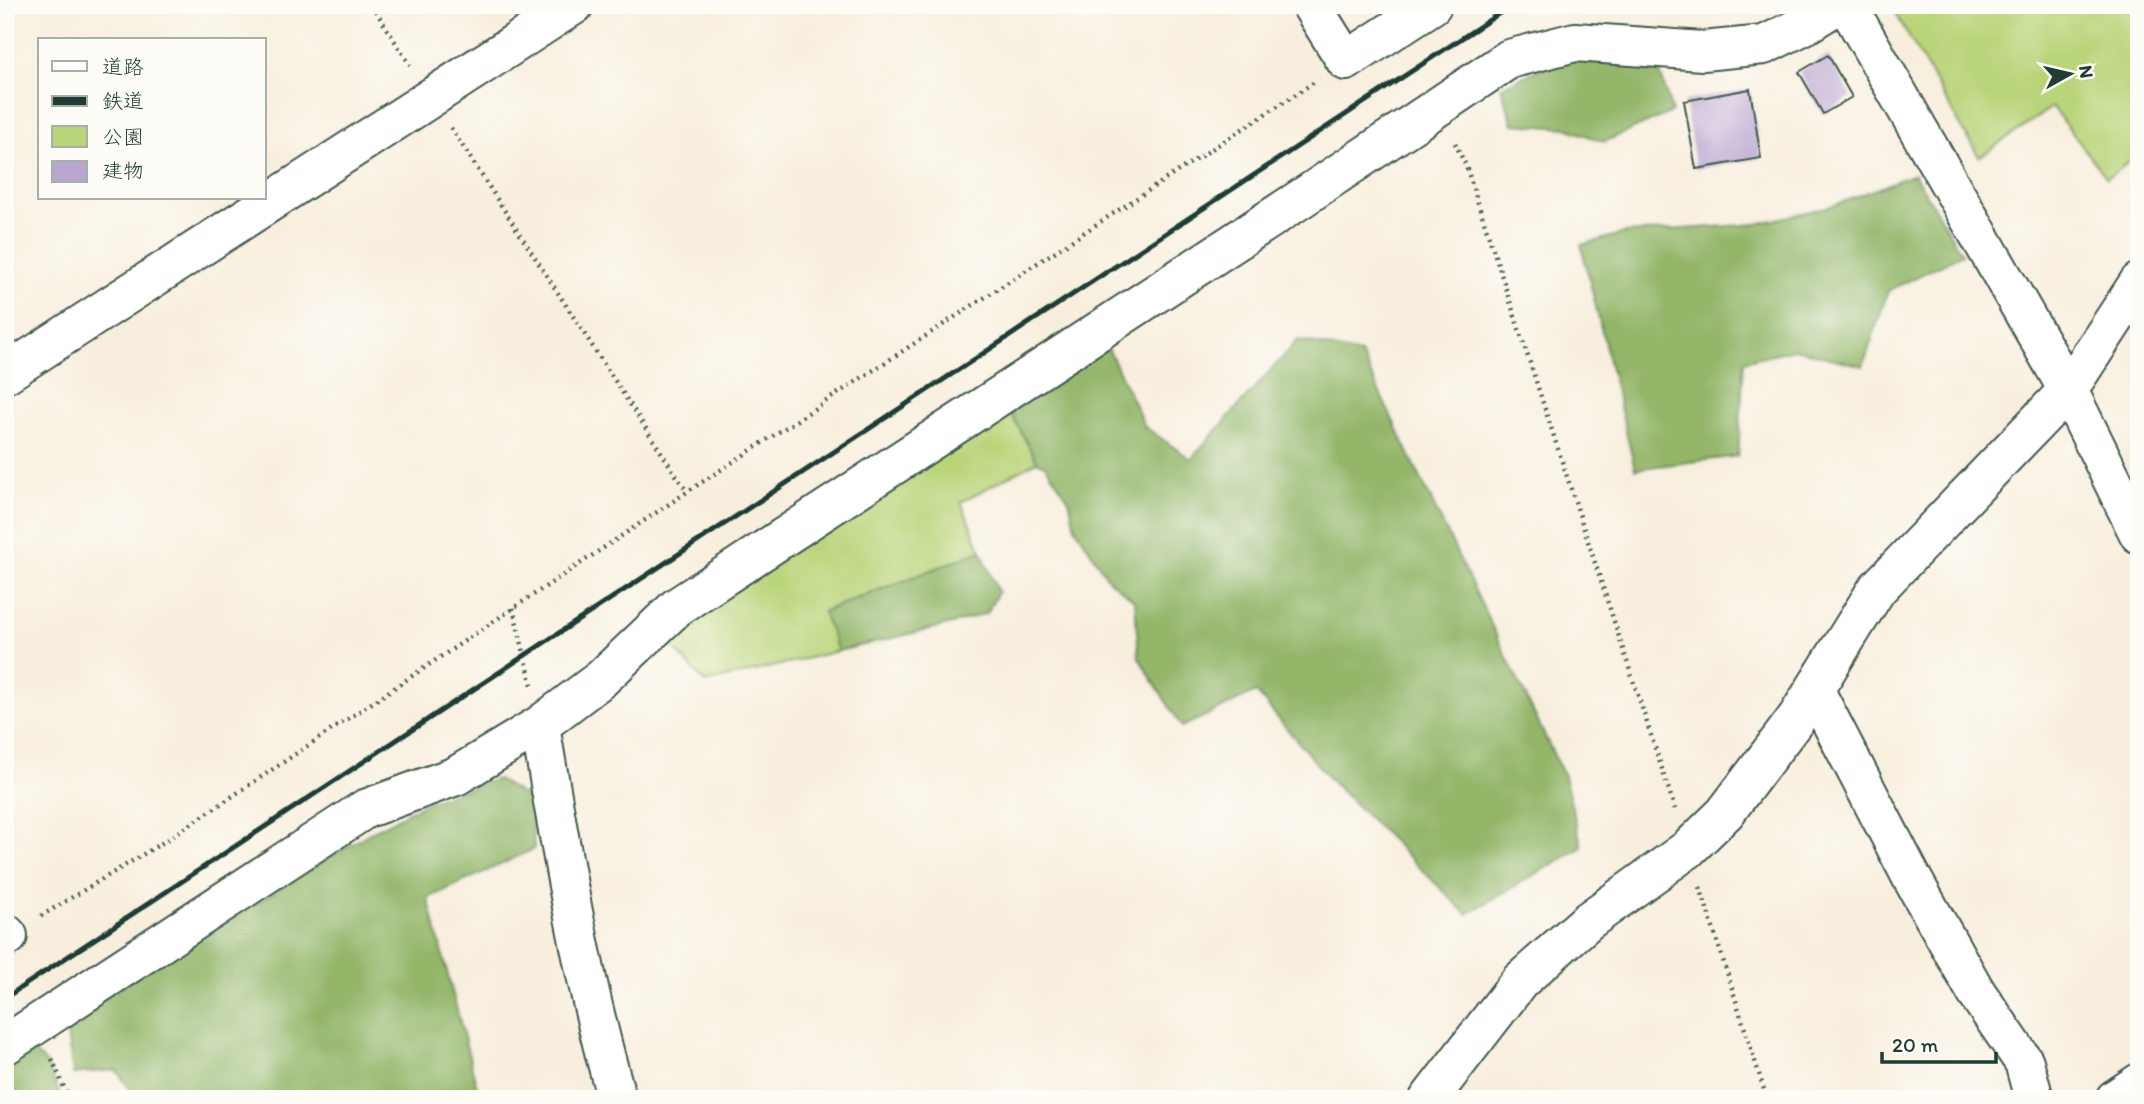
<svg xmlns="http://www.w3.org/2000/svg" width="2144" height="1104" viewBox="0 0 2144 1104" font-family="Itim,'Klee One',sans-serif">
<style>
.green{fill:#bad479;stroke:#6c8856;stroke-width:2}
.forest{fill:#93b669;stroke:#597a4e;stroke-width:2}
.building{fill:#baa6d0}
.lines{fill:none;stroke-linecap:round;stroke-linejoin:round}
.minor-casing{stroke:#40584d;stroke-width:42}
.path{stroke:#40584d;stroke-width:4.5;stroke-dasharray:2 5;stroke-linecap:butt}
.minor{stroke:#fff;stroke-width:38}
.rail{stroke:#1f3d34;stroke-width:5}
</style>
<rect width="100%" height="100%" fill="#fdfcf7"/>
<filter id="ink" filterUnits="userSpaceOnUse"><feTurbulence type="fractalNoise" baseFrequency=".0143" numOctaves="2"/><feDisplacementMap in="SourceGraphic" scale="14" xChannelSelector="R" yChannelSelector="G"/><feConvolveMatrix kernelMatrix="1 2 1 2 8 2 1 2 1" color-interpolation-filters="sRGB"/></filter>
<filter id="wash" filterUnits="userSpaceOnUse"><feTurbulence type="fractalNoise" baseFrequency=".00686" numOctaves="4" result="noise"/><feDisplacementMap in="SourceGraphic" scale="28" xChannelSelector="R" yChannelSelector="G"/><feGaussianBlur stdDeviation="1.57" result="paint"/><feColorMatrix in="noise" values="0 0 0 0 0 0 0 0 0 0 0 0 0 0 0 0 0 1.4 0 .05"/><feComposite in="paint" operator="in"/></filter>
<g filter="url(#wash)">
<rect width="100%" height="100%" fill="#f8eedd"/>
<!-- green -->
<path class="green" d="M1894 5H2139V155L2107 178 2052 107 1979 157 1894 11Z
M1006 405 1037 461 961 502 981 551 823 611 838 651 705 683 664 637Z"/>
<!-- forest -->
<path class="forest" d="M1571 54 1660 72 1672 112 1604 142 1566 128 1513 124 1501 87Z
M1914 174 1962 254 1888 291 1863 366 1794 349 1744 361 1738 456 1635 469 1581 245 1625 233 1757 224 1835 205Z
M1298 340 1361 354 1564 776 1582 847 1467 914 1332 782 1256 692 1182 727 1139 658 1135 601 1109 580 1075 527 1069 500 1046 466 1037 461 1006 405 1108 348 1145 427 1191 459Z
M981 551 998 592 987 613 952 624 838 651 823 612Z
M497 779 531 800 534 849 428 898 480 1099H137L116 1070 73 1074 65 1021 371 832 427 802Z
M27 1047 47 1063 62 1099H5V1063Z"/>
<g id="blocks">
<!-- building -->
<path class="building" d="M1828 55 1852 97 1823 114 1799 72Z
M1750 89 1761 158 1696 169 1684 101Z"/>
</g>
</g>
<g filter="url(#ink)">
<use href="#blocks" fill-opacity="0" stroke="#40584d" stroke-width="2"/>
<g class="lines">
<defs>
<path id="minor" d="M1311 5 1346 61 1432 5
M1847 5 2068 390 2139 534
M5 374 574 5
M1815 691 1913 880 1976 992 2024 1062 2034 1099
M540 725C561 850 582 977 617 1099
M5 933 8 936 5 938
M5 1045 365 809 456 776 540 725 601 679 677 607 1302 198 1509 59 1575 42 1703 51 1764 45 1805 25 1837 5
M1429 1099 1520 981 1588 921 1688 849 1725 813 1796 719 1877 589 2068 390 2139 282
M2115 1099 2139 1083"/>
</defs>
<!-- minor casing -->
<use href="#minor" class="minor-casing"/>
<!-- path -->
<path class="path" d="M372 5 410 65
M451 128 687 492
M1455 143 1466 166 1675 809
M513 608 532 685
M1700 887 1767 1099
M41 916 167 840 687 492 1316 81
M52 1059 69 1099"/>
<!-- minor -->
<use href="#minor" class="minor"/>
<!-- rail -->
<path class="rail" d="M5 998 1512 5"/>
</g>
</g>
<!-- margin -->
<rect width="2144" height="1104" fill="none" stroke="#fdfcf7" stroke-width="28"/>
<!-- legend -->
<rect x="38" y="38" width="228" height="161" fill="#fdfcf7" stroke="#a4b0a9" stroke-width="2"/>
<rect x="52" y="61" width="35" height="10" fill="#ffffff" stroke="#a4b0a9" stroke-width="2"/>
<text x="102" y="74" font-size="21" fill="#1f3d34">道路</text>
<rect x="52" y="96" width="35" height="10" fill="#1f3d34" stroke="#a4b0a9" stroke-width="2"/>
<text x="102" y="108" font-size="21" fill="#1f3d34">鉄道</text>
<rect x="52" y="126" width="35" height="21" fill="#bad479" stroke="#a4b0a9" stroke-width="2"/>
<text x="102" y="144" font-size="21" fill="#1f3d34">公園</text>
<rect x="52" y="161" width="35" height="21" fill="#baa6d0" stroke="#a4b0a9" stroke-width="2"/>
<text x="102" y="178" font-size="21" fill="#1f3d34">建物</text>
<!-- north arrow -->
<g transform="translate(2070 74) rotate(82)" stroke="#fdfcf7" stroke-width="5" paint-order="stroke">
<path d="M0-5L12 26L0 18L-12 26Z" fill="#1f3d34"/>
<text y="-10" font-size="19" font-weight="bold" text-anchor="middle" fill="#1f3d34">N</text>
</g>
<!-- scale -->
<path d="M1882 1052v10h114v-10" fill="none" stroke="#1f3d34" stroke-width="3.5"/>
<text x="1892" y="1052" font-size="21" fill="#1f3d34" stroke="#fdfcf7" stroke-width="5" paint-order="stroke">20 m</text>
</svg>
